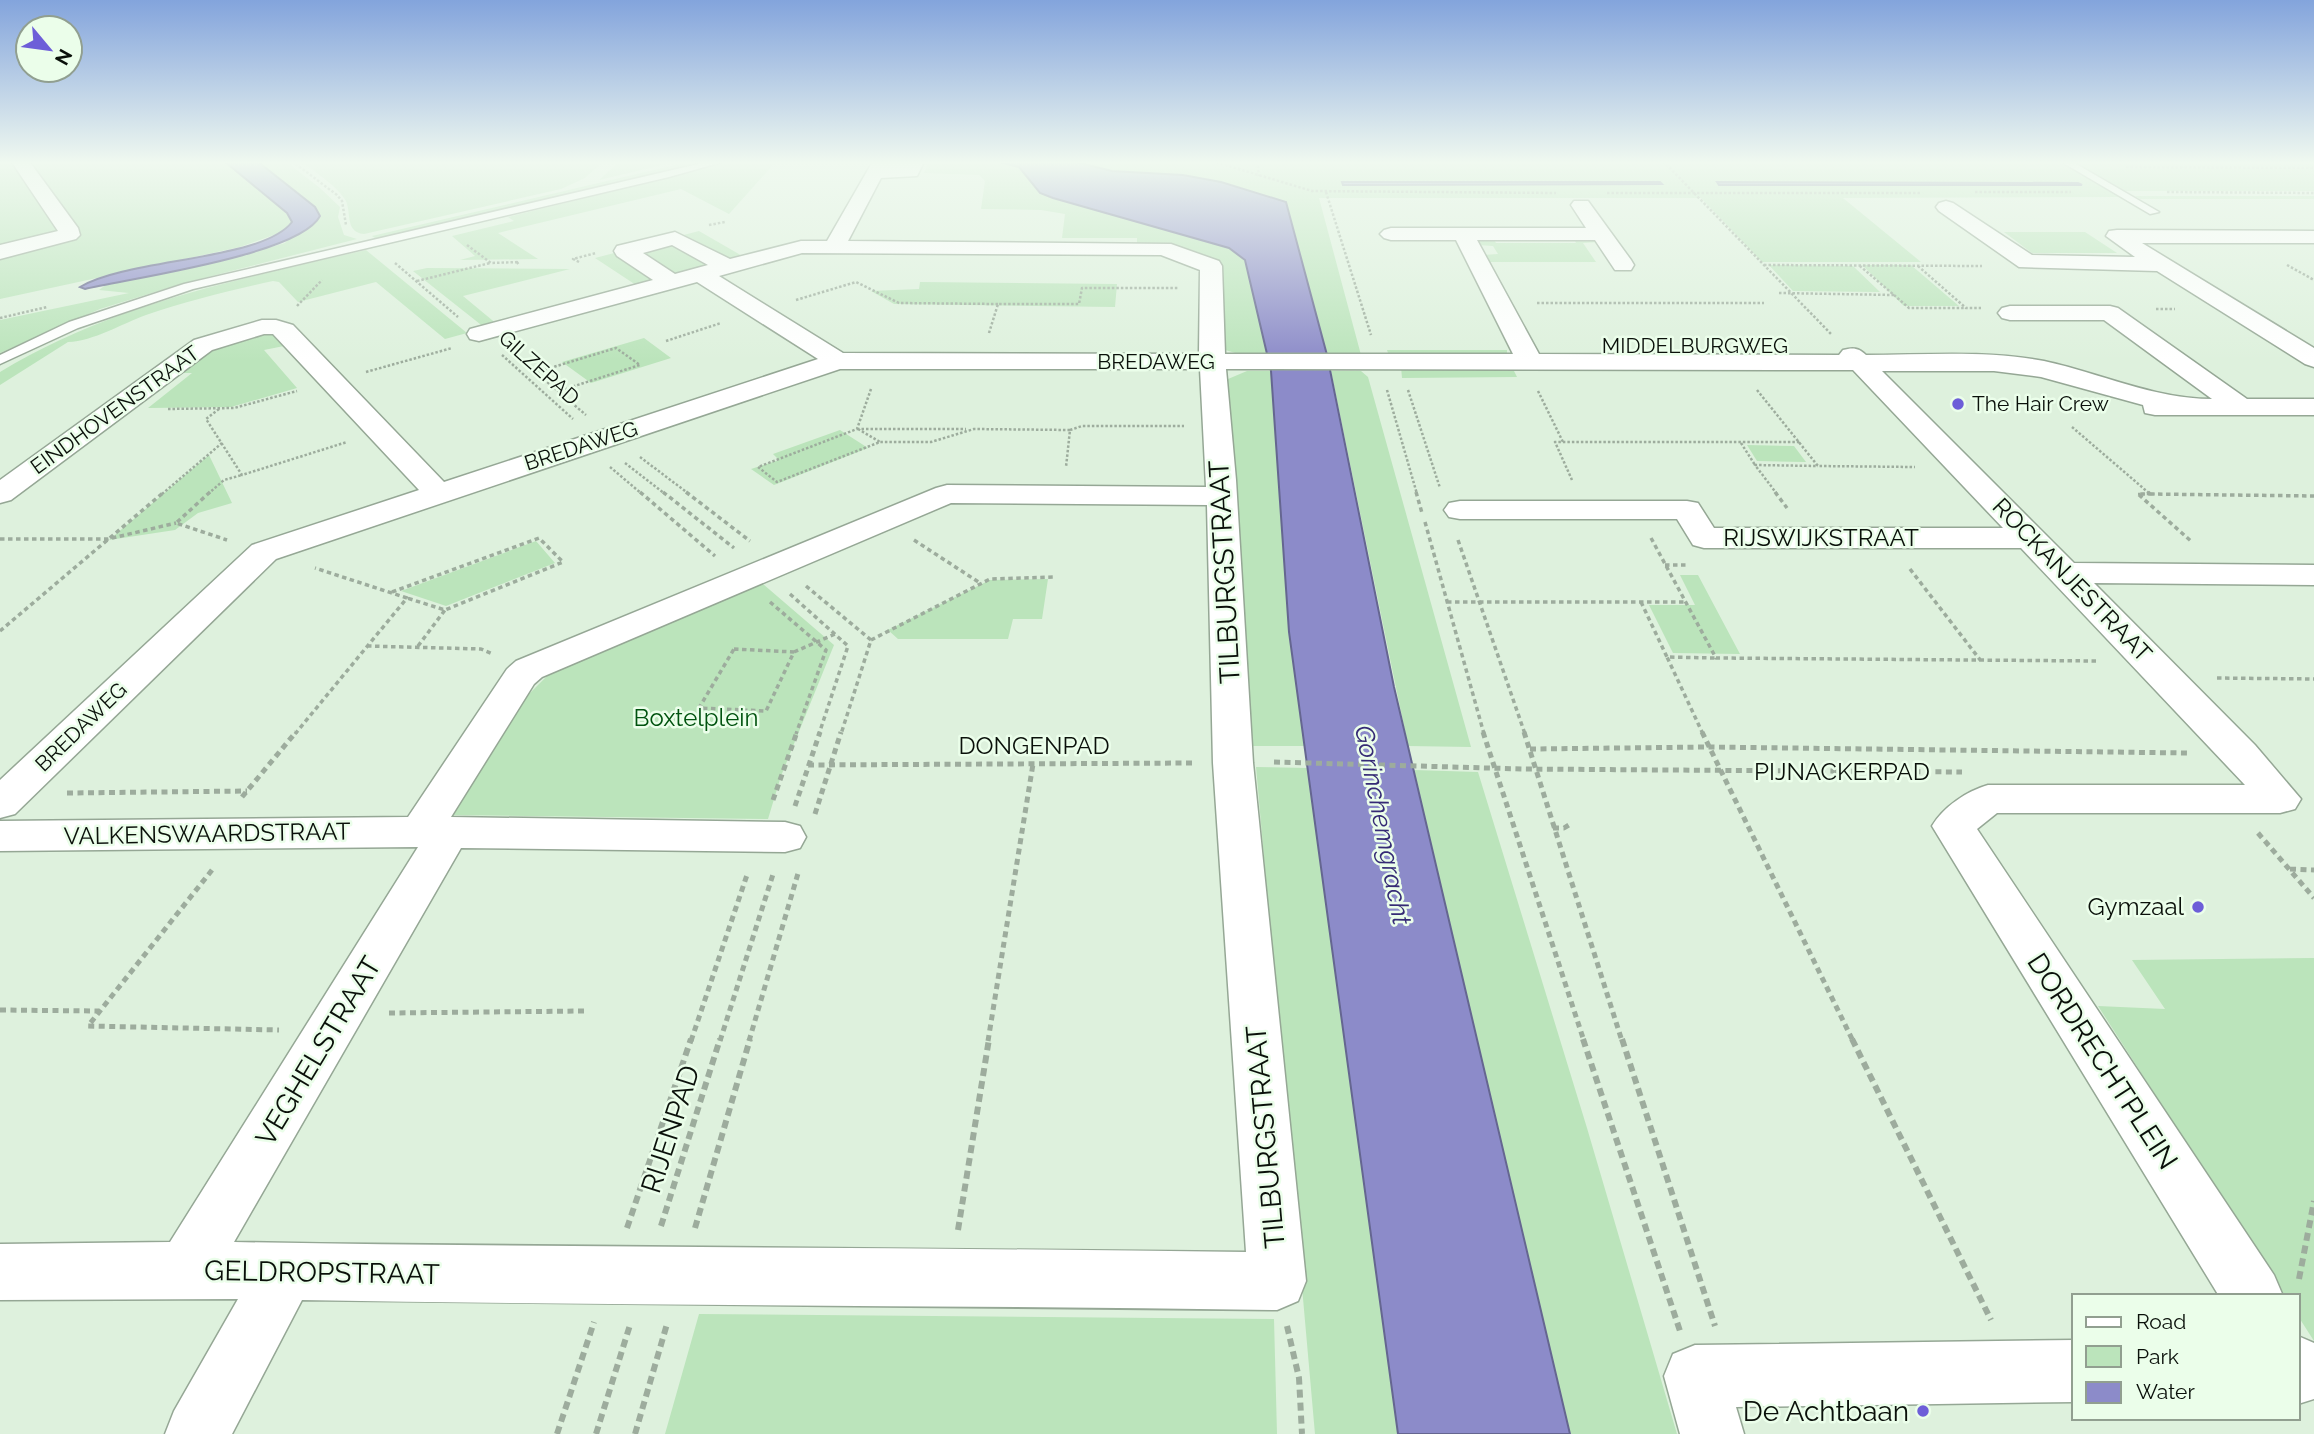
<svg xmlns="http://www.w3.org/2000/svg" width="2314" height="1434" viewBox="0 0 2314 1434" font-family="Raleway,sans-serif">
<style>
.green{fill:#bbe4bb}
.water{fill:#8c8bc9;stroke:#656690;stroke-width:2}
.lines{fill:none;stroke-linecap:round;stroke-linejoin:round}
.lane-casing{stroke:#95a795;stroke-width:3}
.street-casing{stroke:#95a795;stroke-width:3}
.path-far3{stroke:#9dac9d;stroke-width:2.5;stroke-dasharray:2.5 2;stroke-linecap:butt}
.path-far2{stroke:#9dac9d;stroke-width:3.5;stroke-dasharray:4.5 3.5;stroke-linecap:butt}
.path-far1{stroke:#9dac9d;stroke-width:5;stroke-dasharray:6 4.5;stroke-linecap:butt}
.path{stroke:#9dac9d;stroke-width:6;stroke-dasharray:8 5;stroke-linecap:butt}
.lane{fill:#fff;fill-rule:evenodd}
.street{fill:#fff;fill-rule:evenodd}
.poi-dot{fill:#6d5ed8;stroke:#ebfeea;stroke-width:2.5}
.labels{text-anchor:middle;stroke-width:5;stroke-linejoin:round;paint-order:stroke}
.far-street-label{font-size:21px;fill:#0a100a;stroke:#ebfeea}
.far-poi-label{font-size:21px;fill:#0a100a;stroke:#ebfeea;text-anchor:start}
.street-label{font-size:24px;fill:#0a100a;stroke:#ebfeea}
.park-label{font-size:24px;fill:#00530f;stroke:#ebfeea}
.poi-label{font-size:24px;fill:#0a100a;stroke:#ebfeea;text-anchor:end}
.water-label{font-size:26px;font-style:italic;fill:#352a75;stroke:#ebfeea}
.near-street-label{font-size:28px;fill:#0a100a;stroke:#ebfeea}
.near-poi-label{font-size:28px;fill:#0a100a;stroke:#ebfeea;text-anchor:end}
</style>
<rect width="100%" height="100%" fill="#def1dd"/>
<!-- green -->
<path class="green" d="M0 161H229L287 213 292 222 285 231 240 247 0 299Z
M257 161H285L320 188 340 207 338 217 344 235 357 239 184 283 100 309 0 353V320L129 293 99 290 107 284 254 252 285 243 315 207Z
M300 161H604L585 178 561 189 364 234C343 232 353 209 344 198 334 184 314 171 300 161Z
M620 161H679L599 180Z
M692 161H709L376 239 372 236Z
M735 161H795L774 164 729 214 681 189 498 233 538 259 460 260 475 256 452 236 514 221 508 217Z
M929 161C952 161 996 155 1016 166 1031 174 1031 189 1053 198L1229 248 1245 260 1268 355H1242L1222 349 1218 272 1137 245V238H1062L1065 214 1041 210 981 209 985 181 979 175 924 173Z
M1072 161H2058L2119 197 1843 198 1921 262H1762L1701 198H1319L1361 355H1327L1286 202 1205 178 1112 171Z
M2073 161H2314V191H2124Z
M2135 196H2314V199H2140Z
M699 231 744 257 639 287 595 258Z
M2004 232H2085L2117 253H2032Z
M1492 237 1496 243H1576L1573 237 1593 239 1599 242 1583 243 1596 262H1487L1483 255 1498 254 1493 246 1478 245 1476 242Z
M366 250 467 333 445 339 376 282 298 302 279 282 273 281C231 290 187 301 146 315 121 324 94 341 68 342L0 385V372C111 304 240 279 366 250Z
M1769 265 1853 266 1880 292 1793 291Z
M1862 265H1911L1959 306H1904Z
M427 268 570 269 463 296 498 325 485 328 413 271Z
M920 282 1117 284 1115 307 894 304 871 291 919 289Z
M278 332 289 345 264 350 297 388 231 407 148 408 192 373H181L216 344 261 333Z
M644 338 671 358 591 383 562 362Z
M1387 350H1507V359L1391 362Z
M1401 367 1513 369 1517 377 1402 378Z
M1247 371H1271L1289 632 1305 746H1251L1226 438 1228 379Z
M1331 371H1361L1368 377 1471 747 1408 746Z
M840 430 868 448 774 485 751 469 779 460 773 454Z
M1747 445 1794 446 1806 462 1757 461Z
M209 455 232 503 198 513 175 530 109 540Z
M536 541 555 563 446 606 401 591Z
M1680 575H1698L1740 654 1673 653 1649 605H1695Z
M1048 579 1042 619H1013L1008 639H898L888 630 990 580Z
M763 584 834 645 781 776 768 819 449 815 511 712 553 670 739 590Z
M1256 767 1308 768 1398 1434H1315Z
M1414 770 1478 772 1587 1128 1677 1434H1570Z
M2314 958V1341L2298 1316V1296H2285L2098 1006 2165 1009 2132 960Z
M699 1314 1274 1319 1277 1434H665Z"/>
<!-- water -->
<path class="water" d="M224 161H257L315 207 320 216C300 255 131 278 85 289L80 287C128 258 262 261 292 222L287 213Z
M995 161H1072L1112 171 1183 175 1221 182 1286 202 1327 355 1394 687 1570 1434H1398L1289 632 1271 371 1245 260 1229 248 1053 198 1040 193 1019 167Z
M1342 182H1660L1662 184 1343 185Z
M1717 182 2078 183 2082 185H1719Z"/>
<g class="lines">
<defs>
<path id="lane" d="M711 161H726L669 177 193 289 78 328 0 364V355L69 322 184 284Z
M2060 161H2071L2159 212 2150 214Z"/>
<path id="street" d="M11 161H29L78 228 80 235 76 239 0 259V245L58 231Z
M873 161 924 162 917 176 881 178 848 241 1171 244 1219 261 1222 266 1225 354H1513L1456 240H1391L1384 238 1380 234 1384 230 1391 228H1586L1571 205 1574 201H1588L1631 260 1634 265 1631 270H1615L1595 240H1477L1539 354 1839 355 1843 350C1853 347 1859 348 1866 355 1925 355 1986 350 2044 361 2100 373 2154 399 2212 399L2104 320H2010L2002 318 1998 313 2002 308 2010 306H2110L2118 308 2247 399H2314V415H2155L2145 413 2143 405 2041 377 1994 371H1882L2074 563 2314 565V585L2094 583 2255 745 2301 799 2295 809 2280 813H1997L1977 829 2274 1275 2283 1296H2219L1932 826C1943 807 1967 791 1988 785H2245L2021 548H1704L1693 545 1677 519H1460L1449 517 1444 510 1449 503 1460 501H1687L1698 503 1714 528H2003L1853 370 1226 369 1236 480 1253 763 1306 1281 1298 1301 1277 1310C952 1305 627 1306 302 1300L232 1434H165L174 1411 238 1299 0 1300V1244L170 1242 418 847 0 851V821L408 817 507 669 516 661 936 488 947 485 1206 487 1200 369H840L276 559 15 814 0 818V780L252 545 419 490 273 334H264L212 350 11 500 0 503V480L194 340 262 320H276L293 325 444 482 818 359 697 282 479 341 470 339 467 334 470 329 653 280 617 256 614 251 617 246 675 232 730 259 801 241H827ZM672 245 708 265 675 274 643 253ZM802 253 1161 255 1200 270 1199 354 843 353 719 276ZM951 503 1207 505 1213 763 1246 1252C908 1247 571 1248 234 1242L461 848 785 852 800 848 806 837 800 826 785 822 451 817 534 684 542 677Z
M1946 201 1953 203 2032 255 2135 257 2106 236 2109 231 2117 230 2314 231V243H2142L2314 348V367L2305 364 2157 271 2019 267 1939 211 1936 207 1939 203Z
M2298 1336 2314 1343V1399L2298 1404Z
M2074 1340V1402L1736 1407 1744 1434H1680L1664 1376 1673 1354 1695 1345Z"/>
</defs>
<!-- lane casing -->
<use href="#lane" class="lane-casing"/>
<!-- street casing -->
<use href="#street" class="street-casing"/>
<!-- path-far3 -->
<path class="path-far3" d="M292 161 337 195 342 201 346 225
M1212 161 1312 191 1556 193
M1257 161 1259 176
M1663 161 1832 335
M2126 167 2314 168
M1326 192 1371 335
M1975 192H2071
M2167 192 2314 193
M1607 193H1920
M709 225 725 222
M467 245 491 263 519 262 516 264
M579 262 573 259 596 253
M395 263 458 317
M1764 265 1982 266
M2287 265 2314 280
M1918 266 1966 308H1981
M417 281 490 263
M1779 293 1894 295 1860 266
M1894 295 1909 308H1965
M796 300 856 282 899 303 998 304
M1537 303H1764
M297 306 322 280
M2156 309H2175
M0 318 47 307
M989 333 998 304H1079L1082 288H1179
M666 341 721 323
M513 353 586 415
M502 355 573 419
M366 372 452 348
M537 372 616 348 640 365 559 391
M871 389 857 429 758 467 777 482 880 442H931L974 429 1070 430 1066 467
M1387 390 1417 494
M1408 390 1440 488
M1757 390 1818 466 1915 467
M1538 391 1563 442
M168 409 234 408 297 391
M219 409 206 419 242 475 347 442
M2072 427 2150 494H2138
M857 429H966
M858 429 880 442
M1070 430 1082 426H1184
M1741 443 1755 465
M640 457 689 494
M625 463 665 494
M610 467 642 494
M1572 480 1555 442H1800
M162 494 222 443
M208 494 224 480 242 475
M1777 494 1755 465 1818 466
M2150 494H2155"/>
<!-- path-far2 -->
<path class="path-far2" d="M210 492 176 523 227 540
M640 492 715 556
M663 492 734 548
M686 492 750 541
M1416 492 1422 513
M1775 492 1787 508
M2148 492 2150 494H2138L2192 542
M2150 494 2314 496
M1425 522 1484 734
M1651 538 1716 658 2099 661
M0 539H108L176 523
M914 540 980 583
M1458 540 1525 734
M1665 565H1687
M1910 569 1981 661
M806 586 871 640 841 734
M392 592 539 538 563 562 445 610 407 598
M790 594 848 646 819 734
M770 602 826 650 796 734
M1447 602H1685
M1641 602 1667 657
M0 631 164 492
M871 640 990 579 1053 577
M367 646 481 649 493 654
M418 646 445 610
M734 649 794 652 766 711 699 708Z
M794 652 835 634
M2217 678 2314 679
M295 734 407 598 315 568
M1703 734 1667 657 1716 658"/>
<!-- path-far1 -->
<path class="path-far1" d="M1483 732 1584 1041
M1524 732 1622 1041
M1702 732 1853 1041
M1530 749 1709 747 2188 753
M1274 762 1524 769 1962 772
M808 765 1192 763
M67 793 247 791
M242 797 296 732
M773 800 797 732
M795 806 820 732
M815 814 841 732
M1553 828H1564L1572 823
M2258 833 2314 898
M2290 869 2314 870
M212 870 88 1026 279 1030
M0 1010 99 1011
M389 1013 584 1011
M691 1041 748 872
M720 1041 774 871
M749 1041 799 870
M988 1041 1033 764"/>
<!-- path -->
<path class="path" d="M1583 1039 1680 1331
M1622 1039 1715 1326
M1852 1039 1991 1320
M661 1226 720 1039
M627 1228 691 1039
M695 1228 750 1039
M958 1230 989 1039
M2299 1279 2314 1201
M1287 1326 1299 1378 1302 1434
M557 1434 594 1322
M596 1434 630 1325
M635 1434 667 1324"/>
<!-- lane -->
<use href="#lane" class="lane"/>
<!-- street -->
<use href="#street" class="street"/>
</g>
<!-- sky -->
<linearGradient id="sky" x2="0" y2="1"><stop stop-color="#83a4dc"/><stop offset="0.45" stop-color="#f0f9f0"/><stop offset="1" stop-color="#f0f9f0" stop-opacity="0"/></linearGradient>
<rect width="2314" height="361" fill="url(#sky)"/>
<!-- markers -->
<g class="poi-dot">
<circle cx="1958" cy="404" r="7"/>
<circle cx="2198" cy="907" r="7"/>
<circle cx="1923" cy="1411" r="7"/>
</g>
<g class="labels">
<!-- far-street labels -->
<g class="far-street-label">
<text x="1695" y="353">MIDDELBURGWEG</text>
<text x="1156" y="369">BREDAWEG</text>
<text transform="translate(539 368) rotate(42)" y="7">GILZEPAD</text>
<text transform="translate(115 410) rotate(-36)" y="7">EINDHOVENSTRAAT</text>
<text transform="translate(581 446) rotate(-18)" y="7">BREDAWEG</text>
<text transform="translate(81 727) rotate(-44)" y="7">BREDAWEG</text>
</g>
<!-- far-poi labels -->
<g class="far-poi-label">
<text x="1972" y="411">The Hair Crew</text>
</g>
<!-- street labels -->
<g class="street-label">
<text x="1821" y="546">RIJSWIJKSTRAAT</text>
<text transform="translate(2072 580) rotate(46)" y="8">ROCKANJESTRAAT</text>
<text x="1034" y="754">DONGENPAD</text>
<text x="1842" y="780">PIJNACKERPAD</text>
<text transform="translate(207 834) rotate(-1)" y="8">VALKENSWAARDSTRAAT</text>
</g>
<!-- park labels -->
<g class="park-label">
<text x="696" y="726">Boxtelplein</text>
</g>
<!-- poi labels -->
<g class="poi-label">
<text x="2184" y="915">Gymzaal</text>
</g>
<!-- water labels -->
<g class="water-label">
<text transform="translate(1383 825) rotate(79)" y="9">Gorinchemgracht</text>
</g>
<!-- near-street labels -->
<g class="near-street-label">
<text transform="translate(1224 572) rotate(-93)" y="10">TILBURGSTRAAT</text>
<text transform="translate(318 1051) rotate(-59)" y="10">VEGHELSTRAAT</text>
<text transform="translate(2103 1061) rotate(57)" y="10">DORDRECHTPLEIN</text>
<text transform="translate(670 1129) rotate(-72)" y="10">RIJENPAD</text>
<text transform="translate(1265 1137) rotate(-95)" y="10">TILBURGSTRAAT</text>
<text transform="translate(322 1272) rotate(1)" y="10">GELDROPSTRAAT</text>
</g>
<!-- near-poi labels -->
<g class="near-poi-label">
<text x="1909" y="1421">De Achtbaan</text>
</g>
</g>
<!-- legend -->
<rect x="2072" y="1294" width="228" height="126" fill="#ebfeea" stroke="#919f90" stroke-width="2"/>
<rect x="2086" y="1317" width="35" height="10" fill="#ffffff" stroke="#919f90" stroke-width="2"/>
<text x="2136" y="1329" font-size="21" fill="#0a100a">Road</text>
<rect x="2086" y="1346" width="35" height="21" fill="#bbe4bb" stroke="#919f90" stroke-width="2"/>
<text x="2136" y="1364" font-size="21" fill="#0a100a">Park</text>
<rect x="2086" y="1382" width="35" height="21" fill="#8c8bc9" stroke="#919f90" stroke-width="2"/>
<text x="2136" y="1399" font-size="21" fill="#0a100a">Water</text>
<!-- north arrow -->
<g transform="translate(49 49) rotate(119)"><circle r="33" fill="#ebfeea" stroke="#919f90" stroke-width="2"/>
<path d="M0-5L12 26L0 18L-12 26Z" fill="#6d5ed8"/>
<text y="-10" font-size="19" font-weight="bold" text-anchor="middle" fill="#0a100a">N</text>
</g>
</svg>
